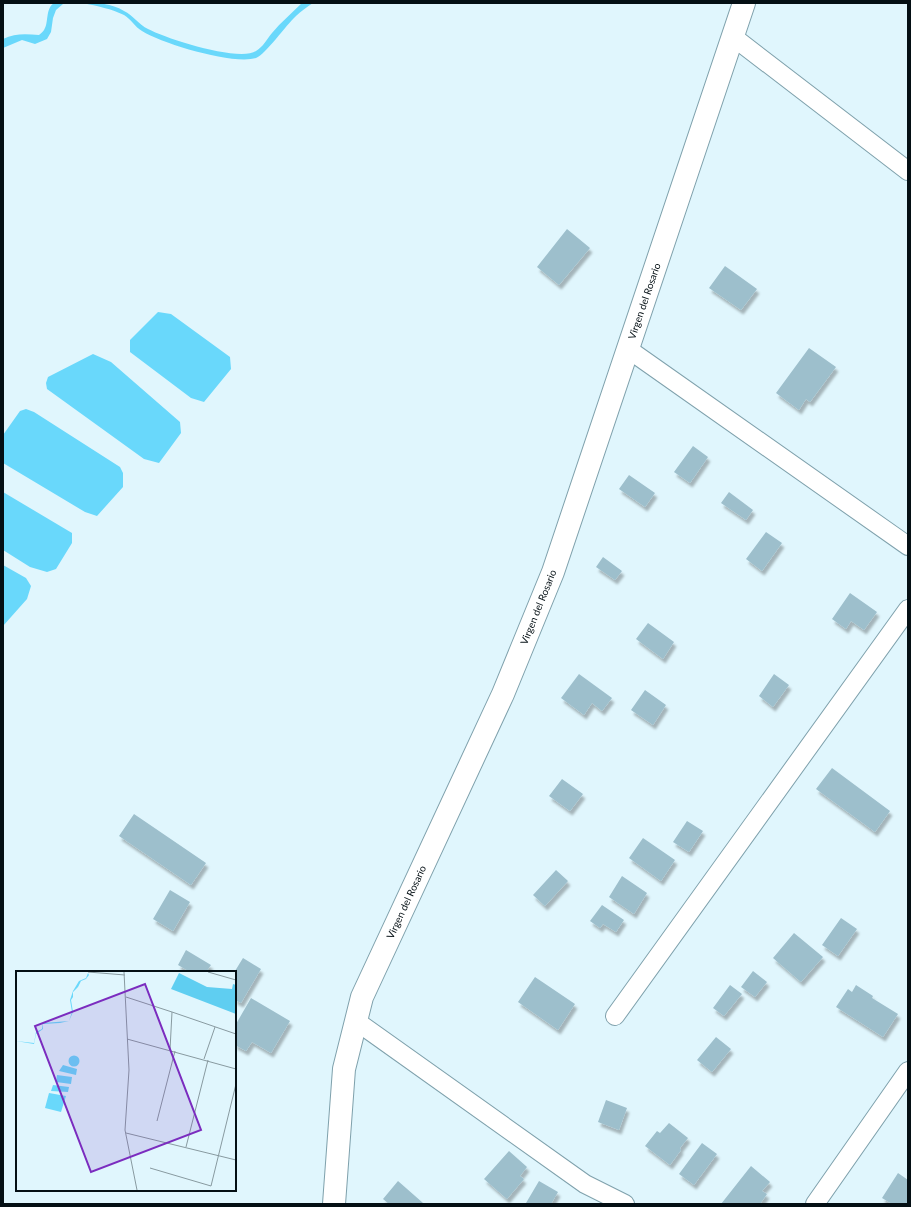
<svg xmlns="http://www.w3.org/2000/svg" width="911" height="1207" viewBox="0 0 911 1207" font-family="Lato,sans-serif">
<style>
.water{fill:#69d8fb}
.building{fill:#9dbfcc;filter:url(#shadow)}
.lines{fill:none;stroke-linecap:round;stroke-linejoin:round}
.minor-casing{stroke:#7fa1ac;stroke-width:20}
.tertiary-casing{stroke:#7fa1ac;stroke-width:24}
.minor{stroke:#fff;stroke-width:18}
.tertiary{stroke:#fff;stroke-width:22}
.labels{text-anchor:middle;stroke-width:3;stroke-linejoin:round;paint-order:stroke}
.street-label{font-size:10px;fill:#040f14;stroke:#fff}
.inset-road{fill:none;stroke:#889aa0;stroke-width:1}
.view{fill:#7b2cbf;fill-opacity:0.15;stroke:#7b2cbf;stroke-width:2}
.inset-edge{fill:none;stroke:#040f14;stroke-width:2}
</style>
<defs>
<filter id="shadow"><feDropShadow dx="2.5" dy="4.5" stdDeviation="1" flood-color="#0004"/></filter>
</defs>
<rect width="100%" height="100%" fill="#e0f6fd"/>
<!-- water -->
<path class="water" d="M54 3H74L63 4 56 10 53 18 51 32 47 39 35 44 22 40 3 48V39C15 33 26 34 39 35 41 33 43 32 44 30 49 23 45 9 54 3Z
M83 3C98 3 111 3 124 11 133 15 139 25 148 29 167 39 239 62 256 51 263 47 267 39 272 33 281 22 292 13 302 3H313C307 7 301 11 296 16 286 25 266 54 256 58 233 65 163 44 142 31 135 27 131 19 124 15 112 9 97 6 83 3Z
M158 312 171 314 230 357 231 369 204 402 191 398 130 352V340Z
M93 354 111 362 180 422 181 433 159 463 144 459 47 389 46 383 48 377Z
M26 409 34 412 120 467 123 473V487L97 516 85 512 3 463V435L20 411Z
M3 492 72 533V543L56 569 47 572 30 567 3 550Z
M3 565 26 578 31 586 27 599 3 626Z"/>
<!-- building -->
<path class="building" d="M567 229 590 248 559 285 537 267Z
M725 266 757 289 741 310 709 288Z
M809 348 836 367 810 402 806 399 799 410 776 393Z
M693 446 708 457 690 483 674 472Z
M629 475 655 493 645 507 619 489Z
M729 492 753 510 746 520 721 503Z
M766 532 782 543 762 571 746 559Z
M603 557 622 571 615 580 596 567Z
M850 593 877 612 864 630 851 621 846 629 832 619Z
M648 623 674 642 663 659 636 639Z
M579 674 612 698 602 711 592 703 584 715 561 698Z
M774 674 789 685 773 707 759 696Z
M645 690 666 705 653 725 631 710Z
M832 768 890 811 875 832 816 789Z
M562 779 583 794 570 811 549 796Z
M134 814 206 863 191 885 119 836Z
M687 821 703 831 689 852 673 842Z
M643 838 675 860 661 881 629 858Z
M556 870 568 881 545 906 533 895Z
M622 876 647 893 634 914 609 897Z
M170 890 190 902 173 931 153 919Z
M602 905 624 920 616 932 603 924 600 928 590 921Z
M841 918 857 929 838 956 822 945Z
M794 933 823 957 801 982 773 958Z
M186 950 211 965 206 972H190L178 965Z
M243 958 261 969 241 1003 235 1000V971Z
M753 971 767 982 755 997 741 987Z
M535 977 575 1004 558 1030 518 1002Z
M730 985 742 994 724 1016 713 1008Z
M856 985 873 996 872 998 898 1014 883 1037 836 1007 848 989 852 992Z
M251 998 290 1021 271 1053 252 1042 246 1051 235 1045V1024H236Z
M716 1037 731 1049 712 1072 697 1060Z
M606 1100 627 1108 619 1130 598 1122Z
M669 1123 688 1138 680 1148 681 1150 670 1165 645 1146 657 1131 660 1133Z
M702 1143 717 1154 694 1185 679 1174Z
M509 1151 527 1167 520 1176 524 1179 507 1199 484 1179Z
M751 1166 770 1182 762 1191 767 1194 760 1204H721Z
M898 1173 908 1180V1204H892L882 1198Z
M398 1181 423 1203 422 1204H389L383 1199Z
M539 1181 558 1192 551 1204 526 1203Z"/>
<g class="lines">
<defs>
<path id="minor" d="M732 36 908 171
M628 349 908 546
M615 1016 908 609
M356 1021 585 1184 625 1204
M815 1204 908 1071"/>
<path id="tertiary" d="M334 1204 344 1069 362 997 503 694 553 572 744 3"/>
</defs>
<!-- minor casing -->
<use href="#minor" class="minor-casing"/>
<!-- tertiary casing -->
<use href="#tertiary" class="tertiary-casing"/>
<!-- minor -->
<use href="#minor" class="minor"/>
<!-- tertiary -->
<use href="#tertiary" class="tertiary"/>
</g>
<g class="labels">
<!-- street labels -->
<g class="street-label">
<text transform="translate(644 301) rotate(-71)" y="4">Virgen del Rosario</text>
<text transform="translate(538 607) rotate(-68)" y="4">Virgen del Rosario</text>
<text transform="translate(406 902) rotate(-65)" y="4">Virgen del Rosario</text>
</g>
</g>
<!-- overview -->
<g transform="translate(16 971)">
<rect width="220" height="220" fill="#e0f6fd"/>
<path d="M163 2 191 16 216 18 217 13 220 14V43L155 18Z" fill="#5fcef1"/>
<path d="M72 2 73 4 70 8 65 10 62 16 57 21V26L55 29 57 41 53 50 44 52 27 53V58L20 63 18 73 0 70 18 72 20 61 26 58 27 52 53 50 56 41 54 29 57 20 63 10 70 7ZM52.5 90a5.5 5.5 0 1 1 11 0a5.5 5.5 0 1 1-11 0ZM47 94 61 98 60 104 43 100ZM41 104 56 106 55 113 40 111ZM37 114 53 116 52 121 35 120ZM33 122 50 125 45 141 29 137Z" fill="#69d8fb"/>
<path class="inset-road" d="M72 1 109 4M108 1 113 99 109 159 121 219M192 1 220 9M110 26 156 41 154 79M156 41 220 63M111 68 220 98M188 88 199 56M141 150 159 80M110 162 220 189M170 176 192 89M134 197 195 215 220 113"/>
<path class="view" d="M129 13 185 159 75 201 19 55Z"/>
<rect width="220" height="220" class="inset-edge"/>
</g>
<!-- border -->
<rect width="911" height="1207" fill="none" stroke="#040f14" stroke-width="8"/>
</svg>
